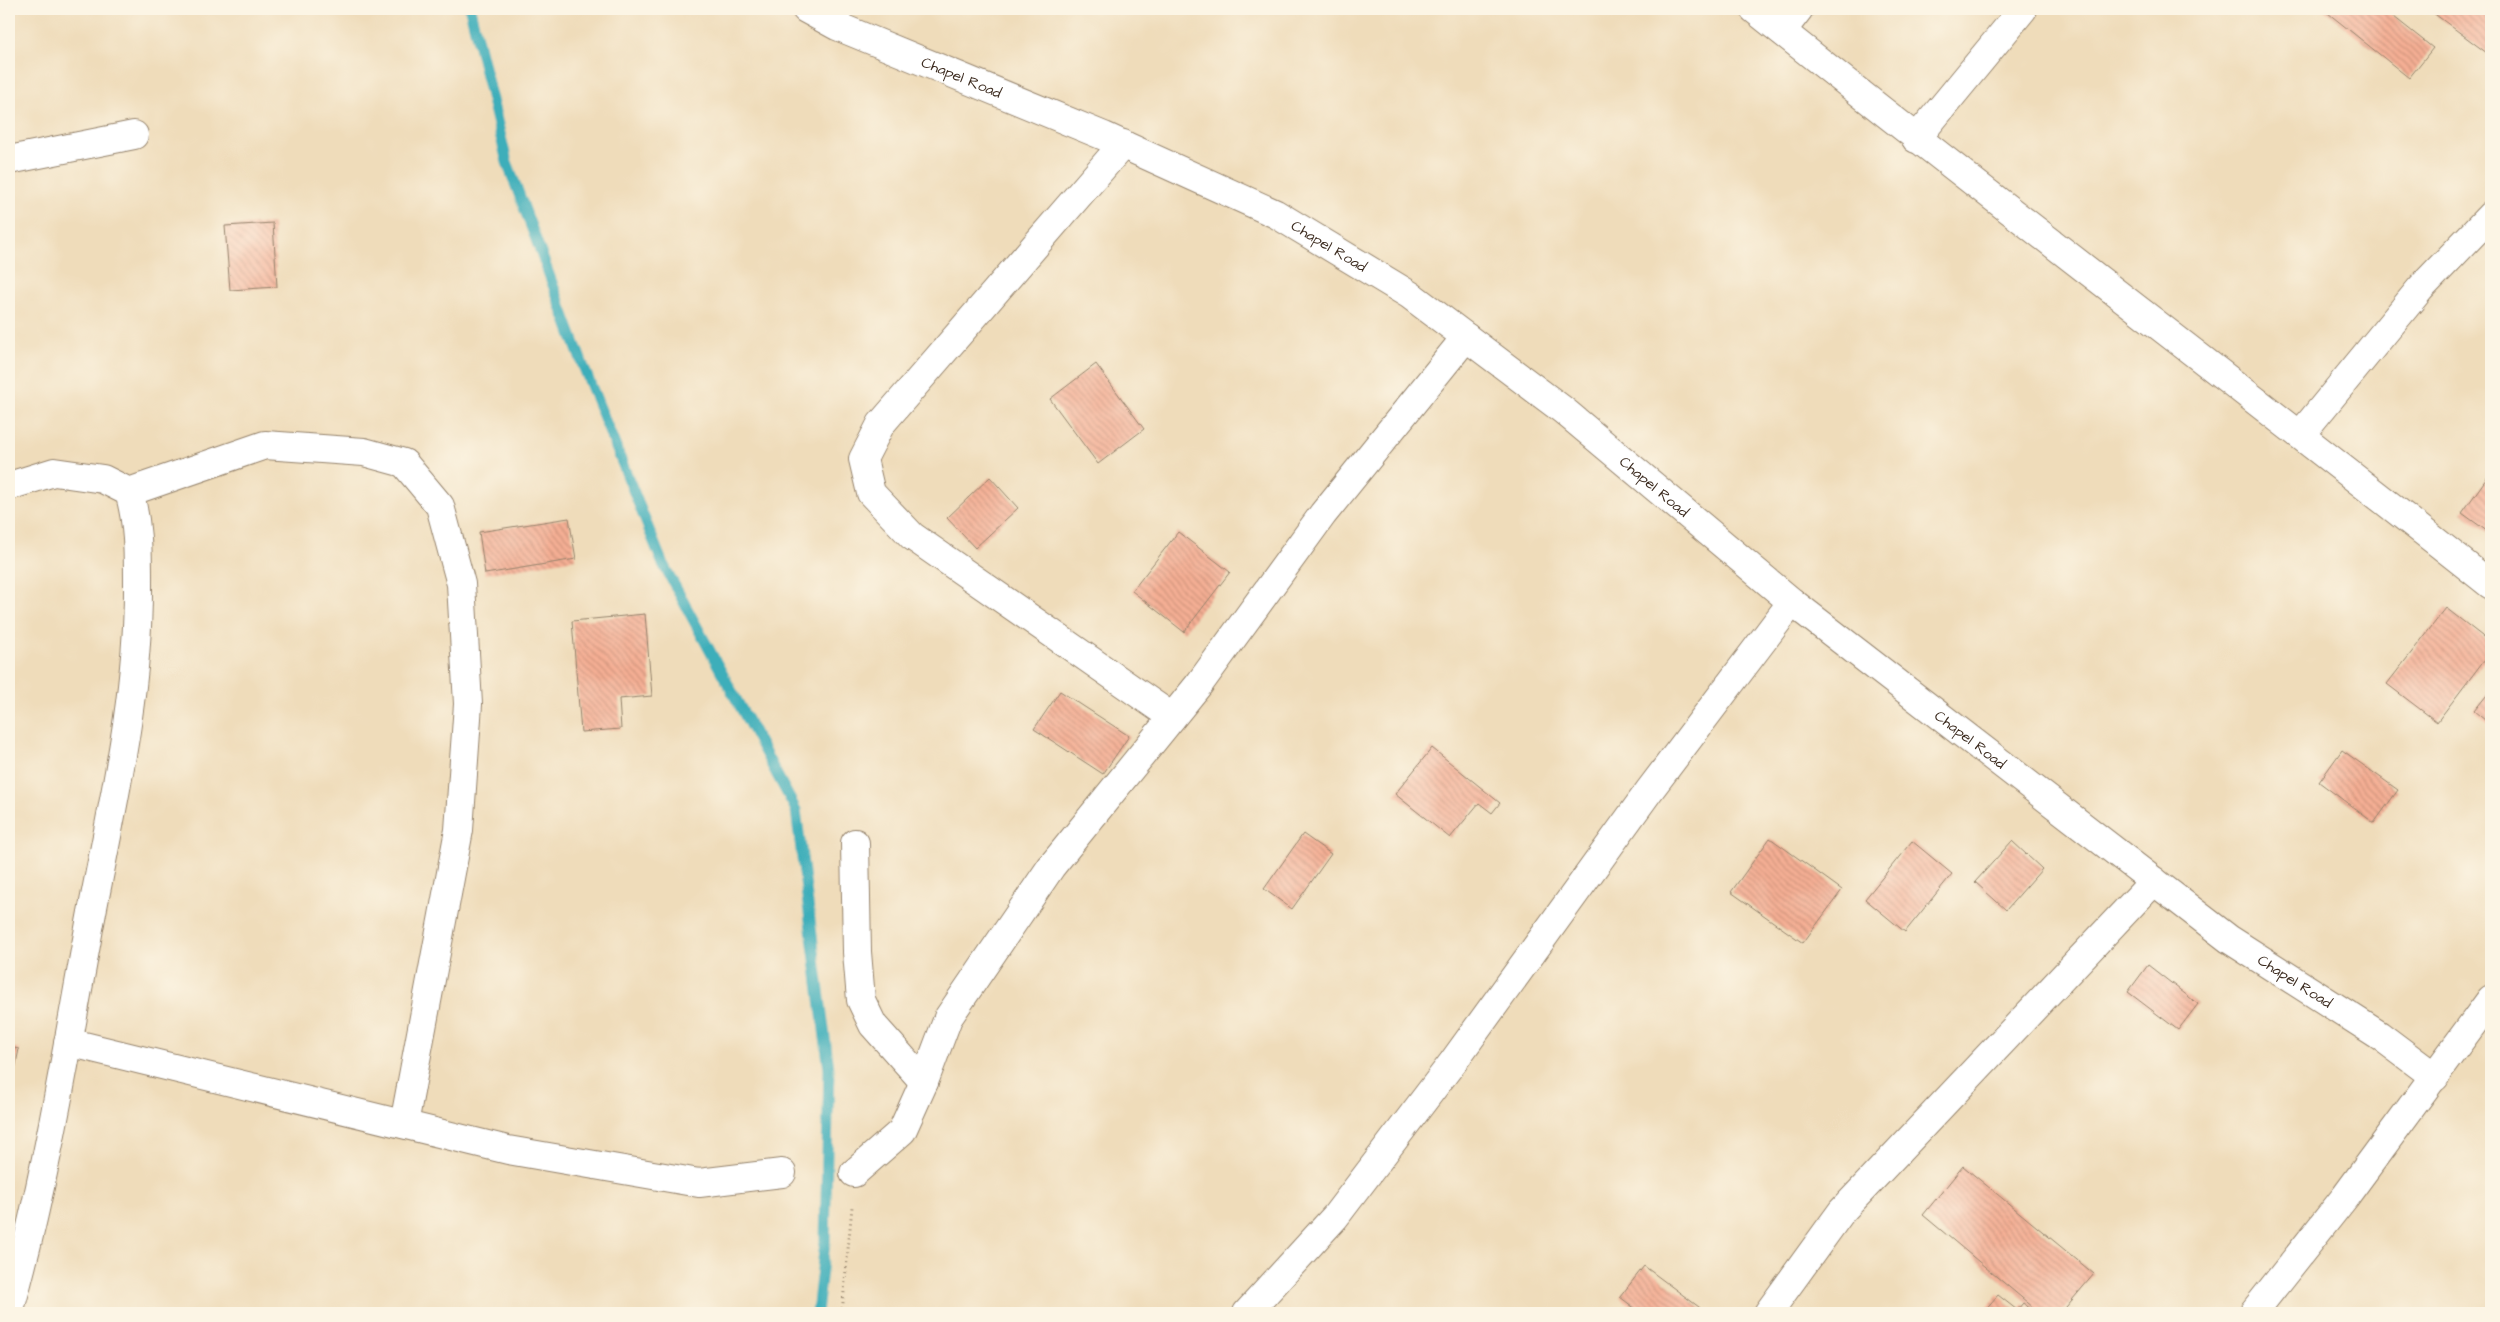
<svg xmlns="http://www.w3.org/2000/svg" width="2500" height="1322" viewBox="0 0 2500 1322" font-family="'Architects Daughter',sans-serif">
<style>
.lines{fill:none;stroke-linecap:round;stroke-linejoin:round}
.stream{stroke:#3eaeba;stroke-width:11}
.building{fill:url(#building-back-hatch)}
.minor-casing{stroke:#95836c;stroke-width:30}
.path{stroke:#95836c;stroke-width:3;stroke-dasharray:1 4;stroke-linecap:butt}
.minor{stroke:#fff;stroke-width:28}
.labels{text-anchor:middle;stroke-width:4;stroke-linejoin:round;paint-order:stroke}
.street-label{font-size:15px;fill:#3b2a1e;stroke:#fcf5e5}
</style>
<defs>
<pattern id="building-back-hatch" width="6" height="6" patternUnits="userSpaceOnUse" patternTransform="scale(1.25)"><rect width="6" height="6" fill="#f5af94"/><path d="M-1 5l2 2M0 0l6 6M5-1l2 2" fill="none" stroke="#c88f78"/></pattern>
</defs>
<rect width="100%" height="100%" fill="#fcf5e5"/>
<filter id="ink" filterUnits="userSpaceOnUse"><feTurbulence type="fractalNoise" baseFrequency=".02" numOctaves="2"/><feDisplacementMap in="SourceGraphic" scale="10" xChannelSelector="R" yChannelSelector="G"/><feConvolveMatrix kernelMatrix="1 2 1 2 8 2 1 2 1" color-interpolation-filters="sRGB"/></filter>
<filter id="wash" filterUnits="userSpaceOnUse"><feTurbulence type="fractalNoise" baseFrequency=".0096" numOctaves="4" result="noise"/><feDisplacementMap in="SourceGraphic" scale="20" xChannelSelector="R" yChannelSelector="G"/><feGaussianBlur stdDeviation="1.12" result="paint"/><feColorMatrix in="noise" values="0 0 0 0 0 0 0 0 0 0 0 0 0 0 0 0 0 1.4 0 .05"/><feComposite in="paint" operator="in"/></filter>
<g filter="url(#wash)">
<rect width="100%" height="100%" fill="#efdcba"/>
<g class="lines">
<!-- stream -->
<path class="stream" d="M470 9 507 162 584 368 662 562 796 810 829 1069 825 1242 817 1313"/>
</g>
<g id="blocks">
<!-- building -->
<path class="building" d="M2323 9H2384L2433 48 2409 78Z
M2428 9H2491V56Z
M273 223 277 287 230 290 225 226Z
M1096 364 1144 429 1098 464 1050 399Z
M2491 472V534L2462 513Z
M990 477 1018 508 975 548 947 518Z
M569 518 576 559 485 574 479 532Z
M1178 532 1230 572 1184 632 1132 591Z
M2446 608 2491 643V651L2437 722 2387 684Z
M645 614 652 696 619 699 621 729 581 732 572 621Z
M2491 690V725L2474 711Z
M1060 691 1129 736 1103 774 1034 729Z
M1432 748 1500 803 1492 813 1479 803 1450 838 1395 794Z
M2342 750 2398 790 2374 823 2319 782Z
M1303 834 1331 854 1292 909 1264 889Z
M1770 838 1842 890 1803 943 1731 892Z
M1912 841 1952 874 1905 932 1865 899Z
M2012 841 2042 869 2006 910 1975 882Z
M2148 965 2198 1004 2178 1030 2128 992Z
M9 1047 19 1049 10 1094H9Z
M1963 1166 2094 1274 2061 1313H2040L1923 1215Z
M1644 1266 1707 1313H1641L1620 1297Z
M1998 1295 2017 1310 2023 1303 2036 1313H1982Z"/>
</g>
</g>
<g filter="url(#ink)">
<use href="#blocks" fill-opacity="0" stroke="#95836c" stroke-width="1"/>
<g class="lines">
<defs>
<g id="minor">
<path id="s1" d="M806 9 837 26 1104 136 1276 214 1410 295 1563 410 1792 602 2229 939 2379 1035 2435 1077"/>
<path d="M1754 9C1997 204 2247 391 2491 585"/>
<path d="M1782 31 1799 9"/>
<path d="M1916 139 2023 9"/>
<path d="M1123 144 881 424 863 459 871 493 912 536 1172 717"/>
<path d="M9 160 134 135"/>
<path d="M2300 435 2420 289 2491 215"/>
<path d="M9 486 54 472 103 479 129 492C138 522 138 552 138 583 139 698 111 811 90 923 66 1053 45 1185 9 1313"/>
<path d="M129 492 265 445 364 452 404 463 440 506 461 584 468 704 459 830 404 1124"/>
<path d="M855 843 857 952 861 1000 873 1025 924 1082"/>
<path d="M68 1042 508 1150 699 1183 782 1173"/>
<path d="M854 1173 902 1131 924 1082 948 1018 1051 867 1200 683 1323 514 1466 337"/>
<path d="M1247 1313 1335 1217 1453 1062 1649 791 1792 602"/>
<path d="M1768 1313 1842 1211 2154 881"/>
<path d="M2253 1313 2345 1197 2491 999"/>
</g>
</defs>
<!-- minor casing -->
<use href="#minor" class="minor-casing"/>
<!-- path -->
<path class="path" d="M842 1313 852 1207"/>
<!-- minor -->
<use href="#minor" class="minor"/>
</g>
</g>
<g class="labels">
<!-- street labels -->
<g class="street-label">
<text dy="5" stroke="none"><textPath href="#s1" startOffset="170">Chapel Road</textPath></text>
<text dy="5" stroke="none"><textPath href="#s1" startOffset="575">Chapel Road</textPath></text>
<text dy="5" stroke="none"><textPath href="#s1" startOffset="980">Chapel Road</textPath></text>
<text dy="5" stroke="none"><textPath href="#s1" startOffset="1385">Chapel Road</textPath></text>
<text dy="5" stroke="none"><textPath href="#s1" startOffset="1790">Chapel Road</textPath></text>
</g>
</g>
<!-- margin -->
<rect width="2500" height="1322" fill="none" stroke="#fcf5e5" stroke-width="30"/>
</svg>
